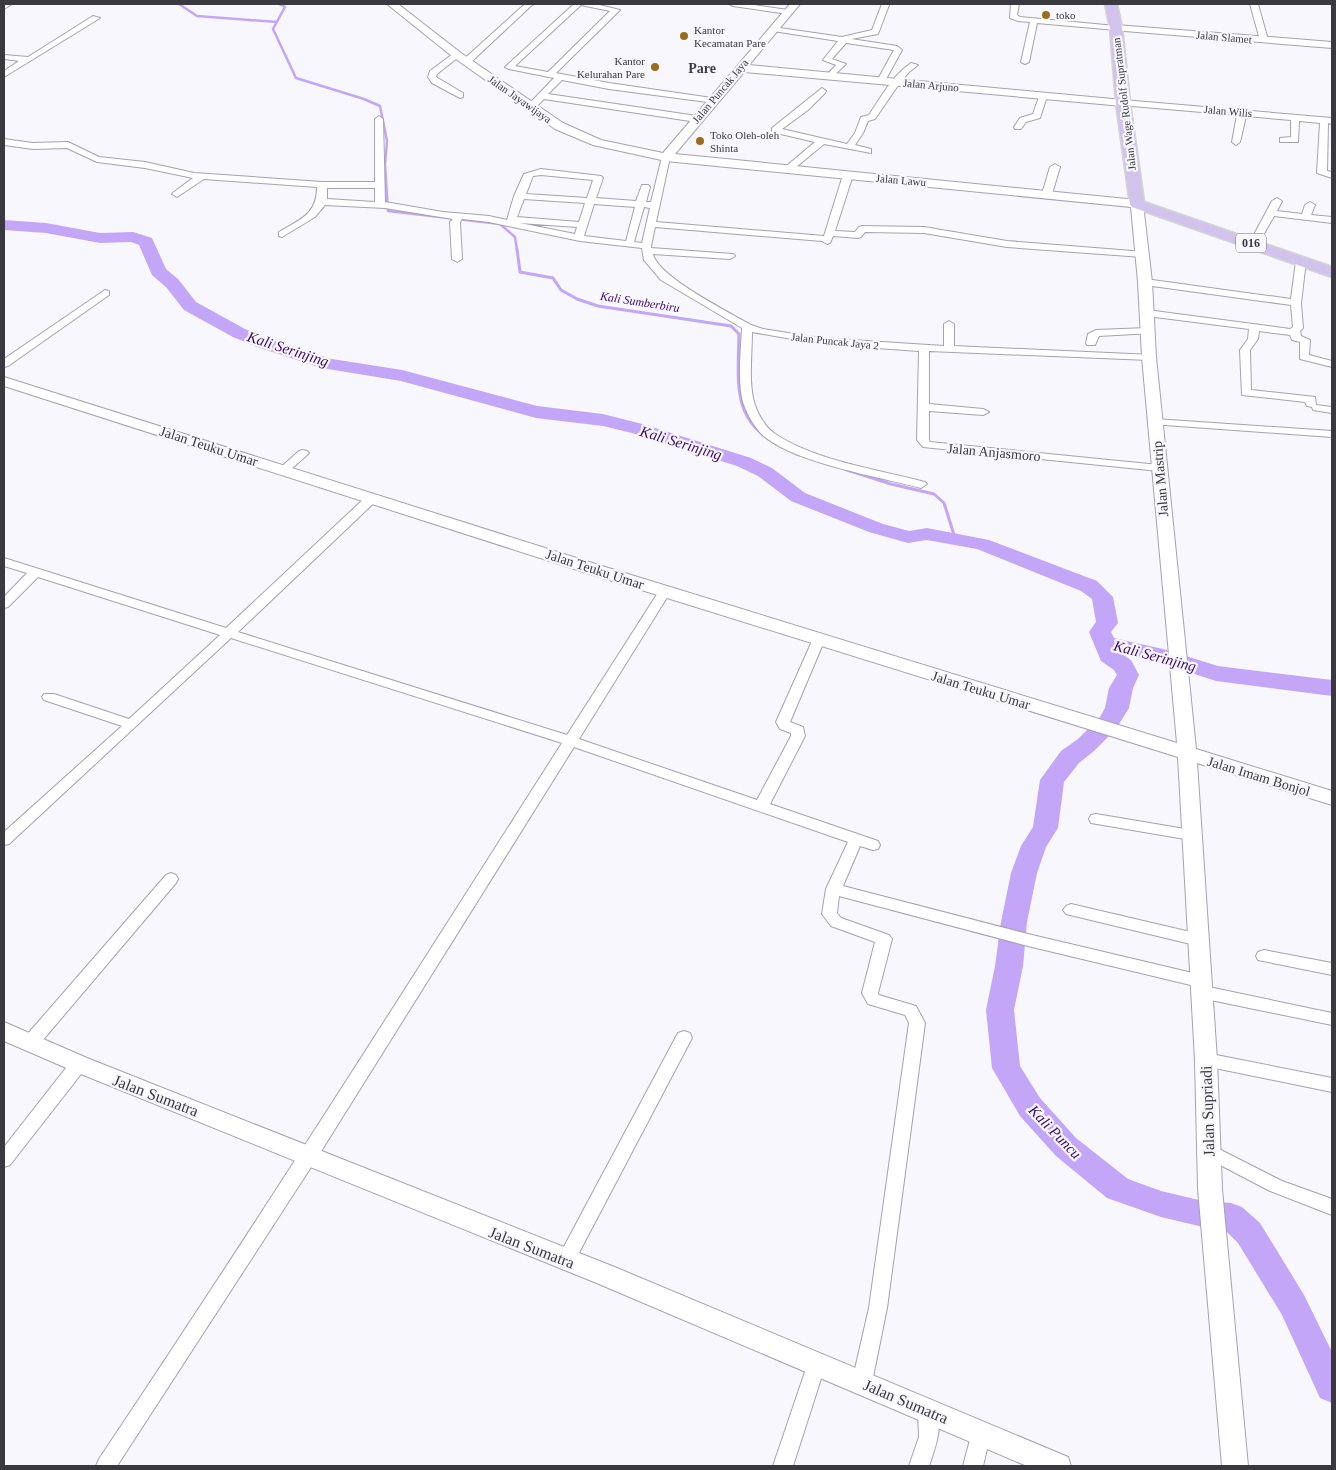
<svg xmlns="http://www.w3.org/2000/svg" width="1336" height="1470" viewBox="0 0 1336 1470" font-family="Georgia,serif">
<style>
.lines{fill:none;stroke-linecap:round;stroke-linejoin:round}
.stream-far1{stroke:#c3a6f8;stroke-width:2.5}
.stream{stroke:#c3a6f8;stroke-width:3}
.river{fill:#c3a6f8;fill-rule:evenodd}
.street-casing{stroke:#a6a1b0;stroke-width:2}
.secondary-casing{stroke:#a6a1b0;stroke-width:2}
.primary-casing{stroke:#d4d3d5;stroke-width:3}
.street{fill:#fff;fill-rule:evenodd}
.secondary{fill:#fff;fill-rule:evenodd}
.primary{fill:#d1c3eb;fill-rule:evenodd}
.poi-dot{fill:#9a6d1d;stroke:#f8f7fd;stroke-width:2}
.labels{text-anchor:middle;stroke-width:4.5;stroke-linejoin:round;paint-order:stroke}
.far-poi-label{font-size:11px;fill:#3a393f;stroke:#f8f7fd;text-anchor:start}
.far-street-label{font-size:11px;fill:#3a393f;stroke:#f8f7fd}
.shield{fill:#f8f7fd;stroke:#737278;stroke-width:1}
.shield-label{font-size:12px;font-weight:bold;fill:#3a393f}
.far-water-label{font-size:12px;font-style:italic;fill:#3a0869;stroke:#f8f7fd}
.far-quarter-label{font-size:14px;font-weight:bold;fill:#3f3b47;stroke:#f8f7fd}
.street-label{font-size:14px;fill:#3a393f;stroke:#f8f7fd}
.water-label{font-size:15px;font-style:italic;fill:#3a0869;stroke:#f8f7fd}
.near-street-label{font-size:16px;fill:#3a393f;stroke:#f8f7fd}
</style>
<rect width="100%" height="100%" fill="#f8f7fd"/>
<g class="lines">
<!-- stream-far1 -->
<path class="stream-far1" d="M179 4 197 16 277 22
M279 4 285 7 273 29 296 78 364 99 380 106 387 141 385 165 388 211 500 224 515 237 517 250"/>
<!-- stream -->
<path class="stream" d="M517 249 520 272 553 278 561 290 577 299 598 306 731 326 739 334C737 398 733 428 799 455
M847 470 891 484 934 494 944 503 955 538"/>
<!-- river -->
<path class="river" d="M4 220 46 223 100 233 133 232 152 238 166 269 178 279 196 302 245 329 269 339 332 359 402 370 537 406 603 414 646 425 751 458 772 468 805 493 883 524 909 531 927 528 989 540 1097 581 1113 597 1118 623 1111 632 1114 638 1163 649 1218 666 1332 680V696L1216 681 1151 660 1122 654 1131 660 1139 675 1133 688 1129 708 1116 729 1094 751 1079 763 1064 782 1058 828 1046 847 1037 873 1027 922 1023 966 1014 1010 1020 1066 1040 1098 1076 1138 1128 1179 1161 1191 1203 1201 1231 1203 1242 1207 1260 1223 1304 1295 1332 1352V1403L1320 1398 1282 1315 1238 1243 1224 1229 1203 1227 1161 1217 1107 1198 1056 1156 1020 1116 992 1068 986 1010 995 966 1001 922 1011 873 1021 846 1033 827 1040 780 1061 751 1078 739 1100 717 1105 708 1109 688 1117 675 1114 670 1101 661 1089 632 1096 622 1092 599 1081 591 977 549 927 540 908 543 869 532 791 501 758 476 737 466 632 433 603 426 536 418 401 381 322 368 257 347 233 337 184 310 166 287 152 275 139 245 131 242 100 243 46 233 4 230Z"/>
<defs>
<path id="street" d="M525 4H533L470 63H464V59Z
M574 4H595L620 10 556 73 609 83 712 98 716 101 715 103 609 89 562 80 548 94 697 116 701 119 697 122 544 99 534 109H528V105L554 78 509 69 505 67ZM581 5 610 11 548 72 515 66Z
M729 4H747L788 10 792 12 788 14 733 6Z
M882 4 889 5 878 34 851 39 897 46 902 50 885 81 881 84 877 81 894 50 846 43 832 59 846 64 830 79 826 76 836 65 823 60 838 41 773 31 769 29 773 27 842 37 872 30Z
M1011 4H1019L1017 15 1020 17 1116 26 1120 28 1116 30 1037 23 1029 62 1025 64 1021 62 1030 22 1018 21 1010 18Z
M1250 4H1258L1268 40 1267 42 1260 40Z
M93 16 100 18 4 77V71L19 61 4 59V55L28 57Z
M454 53 461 55 437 74 436 77 463 93V97L460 98 432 83 428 77 430 71Z
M911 63 918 65 909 72 899 84 875 119 868 121 863 133 855 145 871 149V153L824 144 790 172H784V168L815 142 772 132V128L822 88 826 91 825 93 808 110 782 129 847 144 855 133 861 117 869 115C881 97 893 75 911 63Z
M1040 94 1047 96 1040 118 1026 122 1021 129H1015L1014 127 1020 118 1033 114Z
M1123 100 1332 118V124L1328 123 1327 171 1332 172V178L1317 173 1320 123 1299 121 1298 142H1280V138L1291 137V120L1246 116 1240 142 1236 145 1232 142 1237 115 1120 105V101Z
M379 116 383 119 385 202 443 212 489 216 507 220 514 196 524 174 541 169 601 176 603 178 596 198 636 201 642 185H648L650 187 646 202H651L662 157 666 154 670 157 656 222 824 236 843 175 848 172 853 175 835 231 855 232 859 227 862 226 924 227 1007 241 1145 252V256L1142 257 1007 247 924 233 865 232 861 237 858 238 833 236 830 243 827 244 822 241 655 227 651 246V248L733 254 735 256 730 259 653 254C658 277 729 312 751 325L763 329 820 338 944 346V324L949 321 954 324V346L1153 355 1154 357 1153 359 1149 360 929 351V404L983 409 989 412 983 415 929 411V440L930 442 1159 465 1165 468 1159 471 923 447 917 440 919 351 820 344 752 332C752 354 748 385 755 405 758 414 765 427 774 433 812 460 880 470 925 482L927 484 921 488C879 477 797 463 765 437 756 430 748 416 744 405 737 386 741 349 742 328L661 280 644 260 642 248 580 241 489 222 462 219 460 222 462 259 457 262 452 259 450 222 453 219 385 208 325 205 315 217 282 237 279 236V232C300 219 317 215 317 187L204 179 177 197 172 194 174 192 193 178 145 168 97 162 67 148 33 149 4 145V139L33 143 68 142 99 157 145 162 194 173 322 182H375V119ZM541 175 593 180 587 198 526 194 533 176ZM327 188H375V202L327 199ZM524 199 585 203 579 222 517 217ZM594 204 635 207 626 241 584 236ZM644 207 650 208 642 243 634 242ZM520 223 577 227 575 234Z
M1055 164 1060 167 1052 194 1050 196H1044L1042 194 1050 167Z
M1277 198 1282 201 1277 211 1302 214 1305 205 1310 202 1315 205 1311 215 1332 217V223L1274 216 1257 246H1251L1249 244 1272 201Z
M1301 258 1306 261 1301 303 1303 328 1300 331 1301 336 1310 340 1309 355 1332 361V367L1300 359V342L1292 340 1290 335 1259 331 1258 339 1250 350 1251 390 1315 397 1316 405 1332 407V413L1313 410 1312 407 1307 406 1305 402 1242 395 1240 350 1248 339 1249 329 1147 316 1142 313 1147 310 1290 329 1293 327 1291 305 1145 285 1140 282 1145 279 1291 299 1296 261Z
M105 290 109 291V295L8 366 4 367V359Z
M1148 328 1152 329 1153 331 1152 333 1099 336 1095 345H1087L1086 343 1088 334 1096 330Z
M1155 419 1332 431V437L1151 424 1149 422Z
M303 450 307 451 309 453 307 455 288 472H280L278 470 280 468 299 451Z
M372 494 378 498 376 501 238 632 567 735 661 588H669L671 591 579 739 757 800 791 736V733L780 729 776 722 813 639 814 636H824L825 639 790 722 803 727 805 736 770 804 878 841 880 845 878 849 873 850 860 846 843 886 1028 934 1201 975 1207 977 1209 981 1204 986 1332 1013V1025L1201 998 1195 996 1193 992 1199 987 1028 946 839 896 837 913 841 918 889 935 892 939 878 993 879 995 916 1006 925 1023 887 1308 872 1382 869 1388 862 1391 855 1388 852 1382 869 1308 909 1023 905 1015 868 1004 862 993 875 942 831 926 822 914 826 889 848 842 574 747 315 1161 117 1466H96L99 1459C257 1223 409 983 562 743L231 638 9 844 4 845V832L122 726 44 700 42 697 44 694H54L129 719 220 635 38 577 8 607 4 608V597L27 573 4 566V558L226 628 368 495Z
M1096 814 1191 830 1196 831 1198 835 1196 839 1191 840 1091 823 1089 819 1091 815Z
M171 873 176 875 178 879 176 883 37 1047 31 1049 25 1047 23 1042 25 1037 166 875Z
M1071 904 1199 934 1204 936 1207 940 1204 944 1199 946 1066 914 1063 910 1066 906Z
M1264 950 1332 963V975L1258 960 1256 956 1258 952Z
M684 1031 690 1033 692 1038 572 1266 566 1268 560 1266 557 1260 560 1254 678 1033Z
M1206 1053 1332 1078V1092L1200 1065 1198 1060 1200 1055Z
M79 1057 85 1059 87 1064 85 1069 10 1165 4 1167V1147L73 1059Z
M1209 1144 1282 1181 1332 1199V1215L1270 1191 1203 1156 1200 1151 1203 1146Z
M817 1354 824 1357 826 1363 793 1466H773L808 1363 810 1357Z
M928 1401 935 1403C944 1424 936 1446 929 1466H909L919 1437 918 1410 921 1403Z
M981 1423 988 1425 991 1432 983 1466H963L974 1425Z"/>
<path id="secondary" d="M4 4H12L4 9Z
M387 4H398L461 53 563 123 601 140 663 153 790 4H800L749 65 1123 100 1129 103 1123 106 744 72 675 154 1137 200 1143 204 1152 282 1156 357 1196 749 1332 791V805L1197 763 1217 1060 1222 1189 1248 1466H1222L1198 1189 1195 1060 1178 757 590 574 4 386V377L602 566 1177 743 1142 357 1138 282 1131 207 666 161 593 145 555 129 453 57Z
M1116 25 1332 42V48L1112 30 1111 28Z
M4 1022 87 1058 617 1268 1068 1457 1071 1466H1027L599 1284 71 1070 4 1041Z"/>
<path id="primary" d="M1105 4H1117L1122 28 1130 103 1144 202 1332 267V277L1132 207 1130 204 1116 103 1110 28Z"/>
</defs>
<!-- street casing -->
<use href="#street" class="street-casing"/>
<!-- secondary casing -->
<use href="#secondary" class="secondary-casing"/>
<!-- primary casing -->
<use href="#primary" class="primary-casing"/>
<!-- street -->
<use href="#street" class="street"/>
<!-- secondary -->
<use href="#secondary" class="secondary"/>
<!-- primary -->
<use href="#primary" class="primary"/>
</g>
<!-- markers -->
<g class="poi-dot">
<circle cx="1046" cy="15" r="5"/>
<circle cx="684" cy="36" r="5"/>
<circle cx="655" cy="67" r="5"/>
<circle cx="700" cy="141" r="5"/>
</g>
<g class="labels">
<!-- far-poi labels -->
<g class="far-poi-label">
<text x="1056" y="19">toko</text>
<text x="694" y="34">Kantor<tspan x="694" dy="13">Kecamatan Pare</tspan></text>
<text x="645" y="65" text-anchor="end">Kantor<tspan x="645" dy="13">Kelurahan Pare</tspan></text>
<text x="710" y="139">Toko Oleh-oleh<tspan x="710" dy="13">Shinta</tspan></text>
</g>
<!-- far-street labels -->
<g class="far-street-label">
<text transform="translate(1224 37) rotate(5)" y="4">Jalan Slamet</text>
<text transform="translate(931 85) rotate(5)" y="4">Jalan Arjuno</text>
<text transform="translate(720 91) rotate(-50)" y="4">Jalan Puncak Jaya</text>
<text transform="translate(520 99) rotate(35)" y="4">Jalan Jayawijaya</text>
<text transform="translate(1124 104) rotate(-97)" y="4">Jalan Wage Rudolf Supratman</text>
<text transform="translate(1228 111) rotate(5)" y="4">Jalan Wilis</text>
<text transform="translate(901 180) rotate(5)" y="4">Jalan Lawu</text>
<text transform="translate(835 341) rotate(6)" y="4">Jalan Puncak Jaya 2</text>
</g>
<!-- shield labels -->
<rect class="shield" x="1236" y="233.5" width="30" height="19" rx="4"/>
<g class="shield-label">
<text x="1251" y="247">016</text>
</g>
<!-- far-water labels -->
<g class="far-water-label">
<text transform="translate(640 302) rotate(9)" y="4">Kali Sumberbiru</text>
</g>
<!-- far-quarter labels -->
<g class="far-quarter-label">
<text x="702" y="73">Pare</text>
</g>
<!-- street labels -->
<g class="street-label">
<text transform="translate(209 446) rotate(18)" y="5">Jalan Teuku Umar</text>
<text transform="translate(994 452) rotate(5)" y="5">Jalan Anjasmoro</text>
<text transform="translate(1160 479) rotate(-95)" y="5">Jalan Mastrip</text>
<text transform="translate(595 569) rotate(18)" y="5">Jalan Teuku Umar</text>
<text transform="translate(981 690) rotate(17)" y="5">Jalan Teuku Umar</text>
<text transform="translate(1259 776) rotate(17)" y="5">Jalan Imam Bonjol</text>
</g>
<!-- water labels -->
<g class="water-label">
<text transform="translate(288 349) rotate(18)" y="5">Kali Serinjing</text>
<text transform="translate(681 443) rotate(17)" y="5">Kali Serinjing</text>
<text transform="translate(1155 656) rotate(15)" y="5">Kali Serinjing</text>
<text transform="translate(1055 1132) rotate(46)" y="5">Kali Puncu</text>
</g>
<!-- near-street labels -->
<g class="near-street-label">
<text transform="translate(156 1095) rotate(21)" y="6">Jalan Sumatra</text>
<text transform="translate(1207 1111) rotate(-92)" y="6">Jalan Supriadi</text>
<text transform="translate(532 1247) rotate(21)" y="6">Jalan Sumatra</text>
<text transform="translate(906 1401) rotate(23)" y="6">Jalan Sumatra</text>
</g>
</g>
<!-- border -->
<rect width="1336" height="1470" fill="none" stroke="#3a393f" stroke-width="10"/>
</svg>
